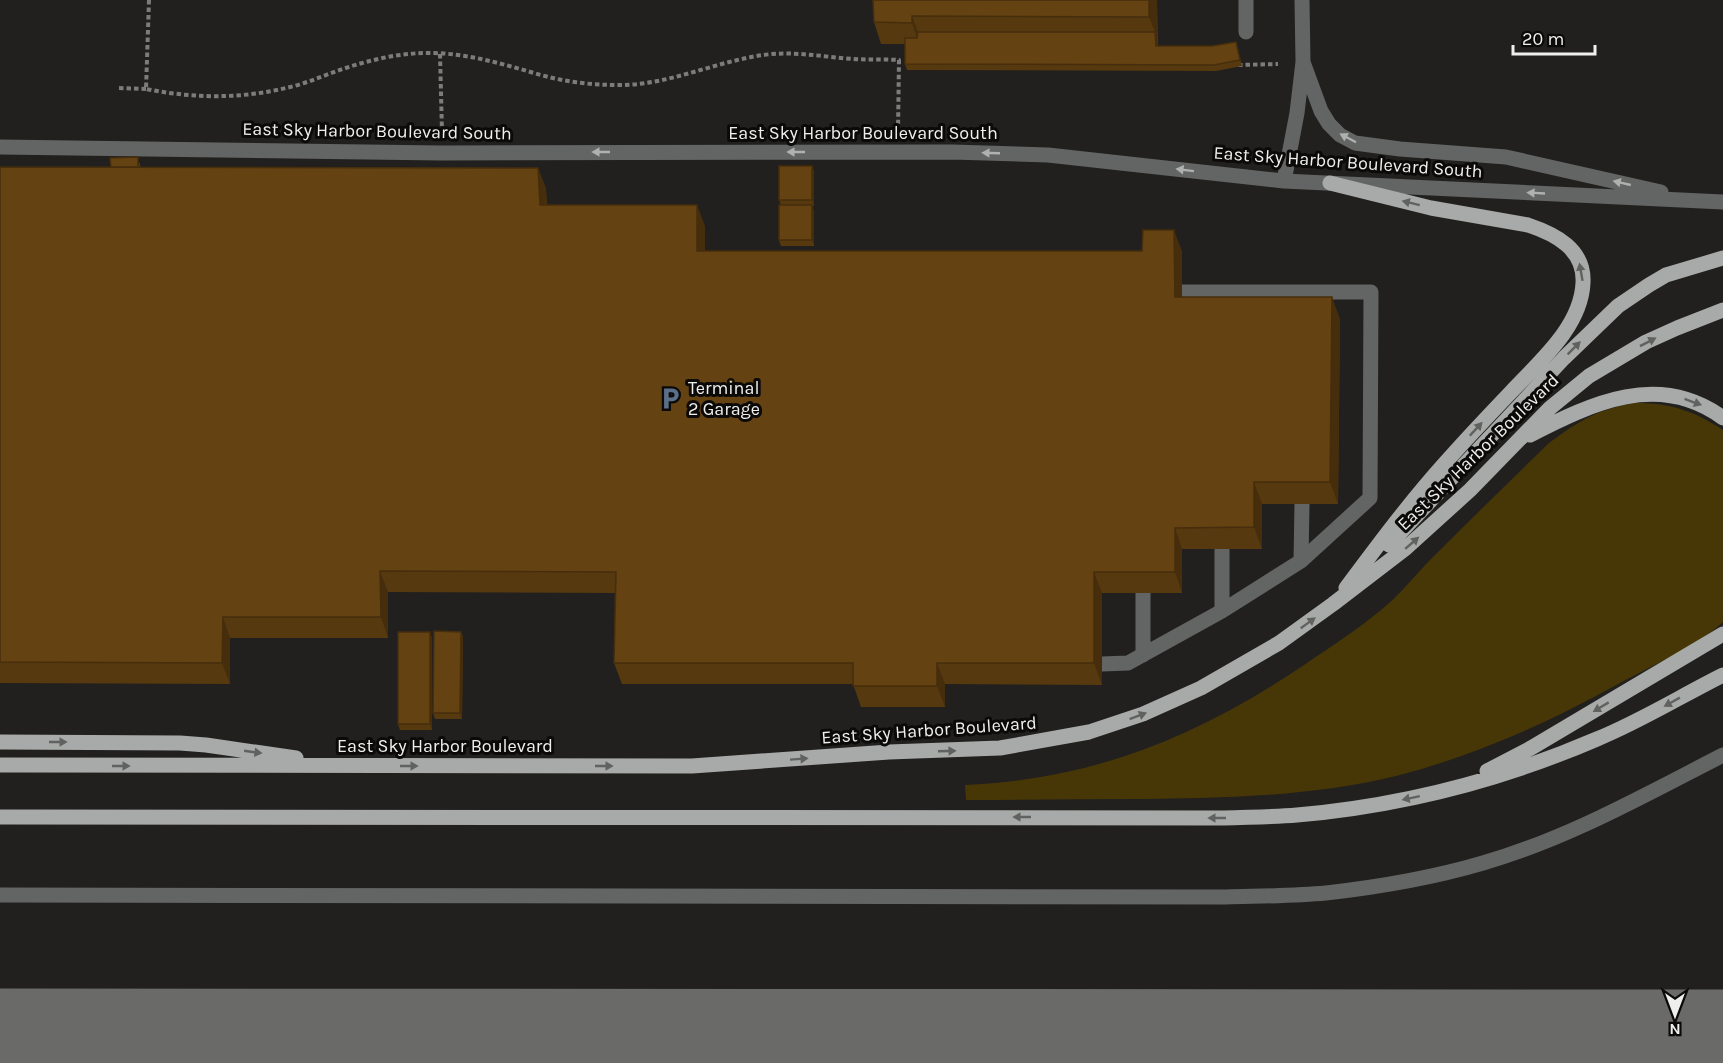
<svg xmlns="http://www.w3.org/2000/svg" width="1723" height="1063" viewBox="0 0 1723 1063" font-family="Karla,sans-serif">
<style>
.green{fill:#483706}
.lines{fill:none;stroke-linecap:round;stroke-linejoin:round}
.taxiway{stroke:#6a6a68;stroke-width:75}
.path{stroke:#7c7c7a;stroke-width:4;stroke-dasharray:4.5 3;stroke-linecap:butt}
.service{stroke:#636564;stroke-width:15}
.tertiary{stroke:#636564;stroke-width:15}
.primary{stroke:#a7aaa8;stroke-width:15}
.wall{fill:#56390f}
.shaded-wall{fill:#462e0d}
.building{fill:#644212;stroke:#462e0d;stroke-width:1.5}
.oneway{fill:#b0b1af}
.oneway2{fill:#616260}
.labels{text-anchor:middle;stroke-width:6;stroke-linejoin:round;paint-order:stroke}
.street-label{font-size:18px;fill:#efefed;stroke:#0b0a09}
.poi-label{font-size:18px;fill:#efefed;stroke:#0b0a09;text-anchor:start}
</style>
<rect width="100%" height="100%" fill="#21201e"/>
<!-- green -->
<path class="green" d="M1636 403C1671 403 1694 411 1723 430V622C1699 645 1649 667 1618 684 1548 723 1474 756 1396 776 1314 796 1228 798 1143 799 1084 799 1025 800 966 800L965 785C1096 779 1200 736 1307 663 1332 646 1358 629 1381 610 1400 595 1415 575 1432 558 1471 519 1510 481 1549 443 1577 422 1600 408 1636 403Z"/>
<g class="lines">
<!-- taxiway -->
<path class="taxiway" d="M0 1026 1723 1027"/>
<!-- path -->
<path class="path" d="M149 0 146 89C196 99 245 99 294 86 309 82 323 76 337 71 368 60 402 52 434 53 471 54 506 65 541 75 566 82 591 85 617 85 670 86 719 59 772 54 799 52 826 57 853 59 868 60 884 59 899 60L898 131
M440 54 442 132
M1238 65 1278 64
M119 88 146 89"/>
<!-- service -->
<path class="service" d="M1246 0V32
M1222 549V611
M1301 561 1302 504
M1143 593V655
M1102 664 1128 663 1222 611 1301 561 1370 498 1371 292H1182
M0 895 1226 897C1259 896 1293 896 1326 893 1379 887 1432 878 1483 863 1567 839 1645 795 1723 755"/>
<!-- tertiary -->
<path class="tertiary" d="M1303 62 1321 111 1329 124 1340 135 1355 143 1400 149 1506 157 1661 192
M0 147 441 153 952 152 1048 155 1284 181 1723 202
M1284 181 1297 113 1303 62 1302 0"/>
<!-- primary -->
<path class="primary" d="M1330 183 1431 208 1528 225C1555 234 1585 249 1583 283 1581 327 1539 362 1511 392 1489 415 1467 438 1446 462 1410 502 1378 545 1346 588
M1530 435C1592 403 1659 371 1723 418
M1389 545 1564 358 1618 306 1649 285 1666 275 1723 258
M0 742 180 743 206 745 296 758
M0 765 692 766 889 752 1000 748 1089 732 1143 714 1201 688 1279 643 1333 604 1406 548 1470 490 1550 408 1589 376 1646 342 1677 328 1723 310
M1487 771 1531 748 1723 634
M0 817 1224 818C1248 817 1273 817 1297 815 1400 806 1502 780 1597 739 1641 721 1681 696 1723 675"/>
</g>
<!-- wall -->
<path class="wall" d="M873 0H1157L1158 46H1212L1236 42 1242 66 1216 71 907 70 905 64V44H881L874 22Z
M140 163V167L538 168 546 189 547 205 705 226V251H1182V297L1340 319 1338 504H1262V549H1182V593H1102V685L945 684V707H861L853 684H622L614 663 615 593 388 592V638H230V684L0 683V167H111Z
M812 166 814 171V206H812L814 211V246H781L779 240 781 205 779 200Z
M461 632 463 637 462 719H435L433 713Z
M432 638V730H400L398 724Z"/>
<!-- shaded-wall -->
<path class="shaded-wall" d="M1149 0H1157V38L1158 51 1156 46 1155 32 1149 17Z
M912 16 920 38 919 44 912 23Z
M812 166 814 171V206L812 200Z
M538 168 546 189 547 226 540 205Z
M697 205 705 226V272L697 251Z
M812 205 814 211V246L812 240Z
M1174 230 1182 251V319L1175 297Z
M1332 297 1340 319 1338 504 1330 482Z
M1254 482 1262 504V549L1254 527Z
M1175 528 1182 549V593L1175 572Z
M380 571 388 592V638L381 617Z
M1094 572 1102 593V685L1094 663Z
M223 617 230 638V684L222 663Z
M430 632 432 638V730L430 724Z
M461 632 463 637 462 719 460 713Z
M937 663 945 684V707L937 686Z"/>
<!-- building -->
<path class="building" d="M873 0H1149V17L912 16V23L874 22Z
M918 32H1155L1156 46H1212L1236 42 1240 60 1214 65 905 64V38H917Z
M138 157V167H111L110 158Z
M779 166H812V200H779Z
M0 167 538 168 540 205H697V251H1142L1143 230H1174L1175 297H1332L1330 482H1254V527L1175 528V572H1094V663H937V686H853V663H614L616 572 380 571 381 617H223L222 663 0 662Z
M779 205H812V240H779Z
M434 631 461 632 460 713H433Z
M398 632H430V724H398Z"/>
<!-- one-way arrows -->
<defs><path id="oneway-solid" d="M-6-.8H1V-3.2L6.5 0L1 3.2V.8H-6Z" transform="scale(1.5)"/></defs>
<g class="oneway">
<use href="#oneway-solid" transform="translate(1348 138) rotate(-152)"/>
<use href="#oneway-solid" transform="translate(601 152) rotate(180)"/>
<use href="#oneway-solid" transform="translate(796 152) rotate(180)"/>
<use href="#oneway-solid" transform="translate(991 153) rotate(-178)"/>
<use href="#oneway-solid" transform="translate(1185 170) rotate(-173)"/>
<use href="#oneway-solid" transform="translate(1622 183) rotate(-167)"/>
<use href="#oneway-solid" transform="translate(1536 193) rotate(-177)"/>
</g>
<g class="oneway2">
<use href="#oneway-solid" transform="translate(1411 203) rotate(-166)"/>
<use href="#oneway-solid" transform="translate(1581 272) rotate(-100)"/>
<use href="#oneway-solid" transform="translate(1648 342) rotate(-27)"/>
<use href="#oneway-solid" transform="translate(1574 348) rotate(-45)"/>
<use href="#oneway-solid" transform="translate(1693 402) rotate(20)"/>
<use href="#oneway-solid" transform="translate(1476 429) rotate(-47)"/>
<use href="#oneway-solid" transform="translate(1412 543) rotate(-41)"/>
<use href="#oneway-solid" transform="translate(1308 623) rotate(-36)"/>
<use href="#oneway-solid" transform="translate(1672 702) rotate(151)"/>
<use href="#oneway-solid" transform="translate(1601 707) rotate(149)"/>
<use href="#oneway-solid" transform="translate(1138 716) rotate(-21)"/>
<use href="#oneway-solid" transform="translate(58 742)"/>
<use href="#oneway-solid" transform="translate(947 751) rotate(-2)"/>
<use href="#oneway-solid" transform="translate(253 752) rotate(8)"/>
<use href="#oneway-solid" transform="translate(799 759) rotate(-4)"/>
<use href="#oneway-solid" transform="translate(121 766)"/>
<use href="#oneway-solid" transform="translate(409 766)"/>
<use href="#oneway-solid" transform="translate(604 766)"/>
<use href="#oneway-solid" transform="translate(1411 798) rotate(168)"/>
<use href="#oneway-solid" transform="translate(1022 817) rotate(-180)"/>
<use href="#oneway-solid" transform="translate(1217 818) rotate(180)"/>
</g>
<!-- icons -->
<defs>
<symbol id="parking-bare" viewBox="-9 -9 18 18"><path d="M-3.5-5.5H1a3.5 3.5 0 0 1 0 7H-1V5.5H-3.5ZM-1-3.4V-.6H.8a1.4 1.4 0 0 0 0-2.8Z" fill="#5c6f8a" stroke="#0b0a09" stroke-width="2.5" paint-order="stroke"/></symbol>
</defs>
<g fill-rule="evenodd">
<use href="#parking-bare" x="654" y="382" width="33" height="33"/>
</g>
<g class="labels">
<!-- street labels -->
<g class="street-label">
<text transform="translate(377 131) rotate(1)" y="6">East Sky Harbor Boulevard South</text>
<text x="863" y="139">East Sky Harbor Boulevard South</text>
<text transform="translate(1348 162) rotate(4)" y="6">East Sky Harbor Boulevard South</text>
<text transform="translate(1478 452) rotate(-44)" y="6">East Sky Harbor Boulevard</text>
<text transform="translate(929 730) rotate(-4)" y="6">East Sky Harbor Boulevard</text>
<text x="445" y="752">East Sky Harbor Boulevard</text>
</g>
<!-- poi labels -->
<g class="poi-label">
<text x="688" y="394">Terminal<tspan x="688" dy="21">2 Garage</tspan></text>
</g>
</g>
<!-- north arrow -->
<g transform="translate(1675 1015) rotate(180)" stroke="#0b0a09" stroke-width="4.5" paint-order="stroke">
<path d="M0-4.5L10 22L0 15L-10 22Z" fill="#efefed"/>
<text y="-9" font-size="16" font-weight="bold" text-anchor="middle" fill="#efefed">N</text>
</g>
<!-- scale -->
<path d="M1513 45v9h82v-9" fill="none" stroke="#efefed" stroke-width="3"/>
<text x="1522" y="45" font-size="18" fill="#efefed" stroke="#0b0a09" stroke-width="4.5" paint-order="stroke">20 m</text>
</svg>
